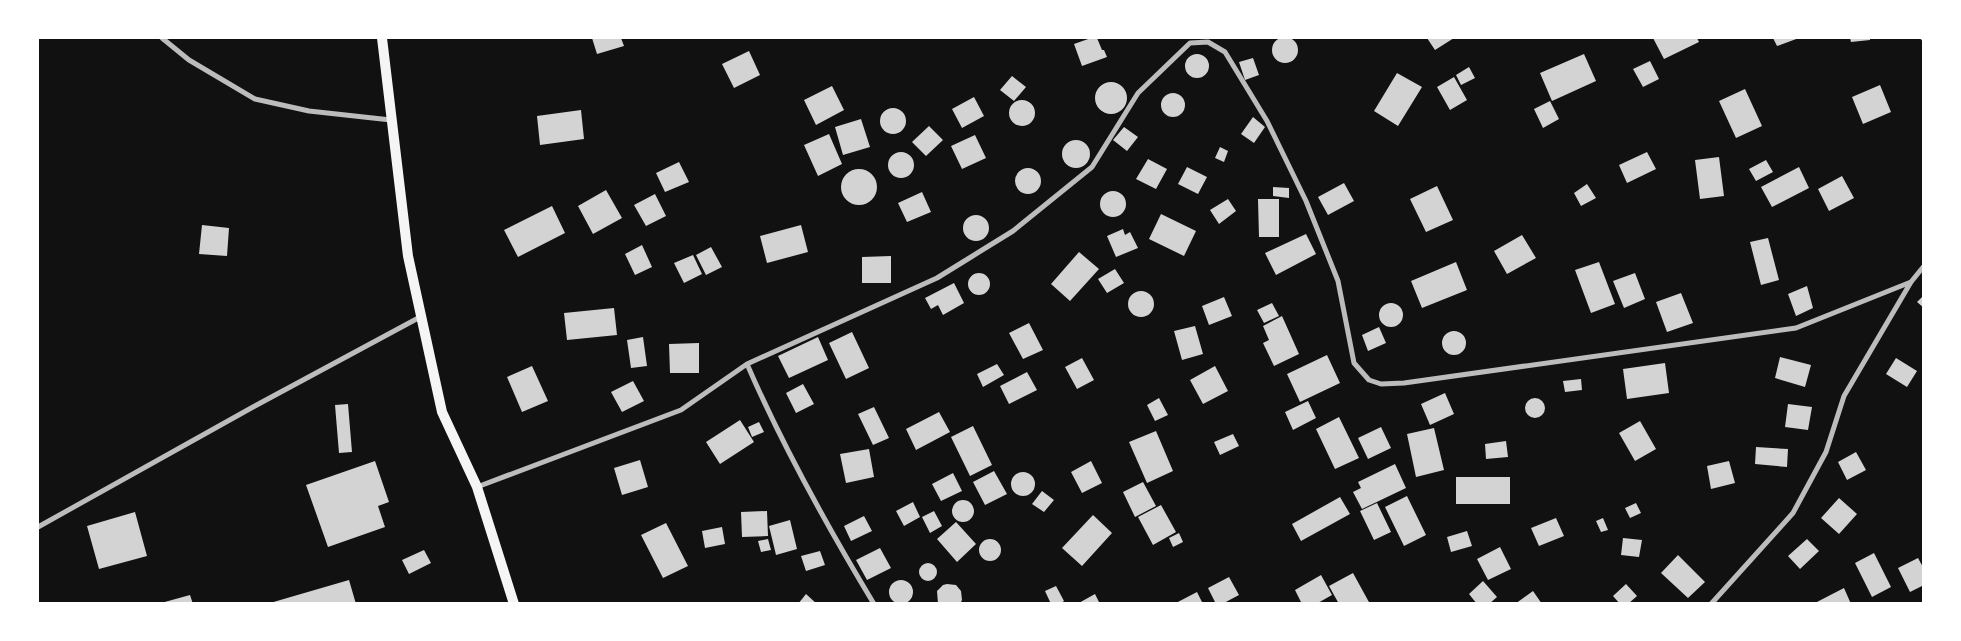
<svg xmlns="http://www.w3.org/2000/svg" width="1961" height="641" viewBox="0 0 1961 641" font-family="'Source Serif 4',serif">
<style>
.building{fill:#d3d3d3}
.lines{fill:none;stroke-linecap:round;stroke-linejoin:round}
.minor{stroke:#bcbcbc;stroke-width:5}
.secondary{stroke:#f5f5f5;stroke-width:10}
</style>
<rect width="100%" height="100%" fill="#111"/>
<!-- building -->
<path class="building" d="M1272 50a13 13 0 1 1 26 0a13 13 0 1 1-26 0Z
M592 38H621L624 46 597 54Z
M1091 38H1097L1102 50H1104L1107 57 1082 66 1074 44Z
M1427 38H1454L1435 50Z
M1653 38H1697L1699 42 1664 59Z
M1773 38H1799L1777 46Z
M1850 38H1870V40L1851 42Z
M749 51 760 75 734 88 722 64Z
M1584 54 1596 81 1552 101 1540 73Z
M1185 66a12 12 0 1 1 24 0a12 12 0 1 1-24 0Z
M1253 58 1259 75 1245 80 1239 62Z
M1650 61 1659 79 1643 87 1633 69Z
M1469 67 1475 78 1461 85 1456 75Z
M1397 73 1422 87 1398 126 1374 111Z
M1012 76 1026 87 1014 101 1000 90Z
M1454 77 1467 100 1450 110 1437 87Z
M1095 98a16 16 0 1 1 32 0a16 16 0 1 1-32 0Z
M1880 85 1891 112 1863 124 1852 97Z
M832 86 844 110 816 125 804 100Z
M1745 89 1762 126 1736 138 1719 101Z
M1161 105a12 12 0 1 1 24 0a12 12 0 1 1-24 0Z
M974 97 984 116 962 128 952 109Z
M1009 113a13 13 0 1 1 26 0a13 13 0 1 1-26 0Z
M1550 101 1559 119 1543 128 1534 109Z
M880 121a13 13 0 1 1 26 0a13 13 0 1 1-26 0Z
M581 110 584 139 540 145 537 116Z
M1253 117 1265 127 1254 143 1241 134Z
M861 119 870 147 843 155 835 127Z
M929 126 943 140 926 156 912 142Z
M1124 127 1138 137 1127 151 1113 140Z
M829 134 842 164 818 176 804 145Z
M975 135 986 158 962 169 951 146Z
M1062 154a14 14 0 1 1 28 0a14 14 0 1 1-28 0Z
M1220 147 1228 151 1224 162 1215 158Z
M1647 152 1656 169 1627 183 1619 165Z
M888 165a13 13 0 1 1 26 0a13 13 0 1 1-26 0Z
M1719 157 1724 196 1700 199 1695 160Z
M1148 159 1167 169 1156 189 1136 179Z
M1766 160 1773 172 1756 181 1749 169Z
M679 162 689 182 665 192 656 173Z
M1187 167 1207 177 1198 194 1178 184Z
M1799 167 1809 188 1772 207 1761 187Z
M1015 181a13 13 0 1 1 26 0a13 13 0 1 1-26 0Z
M841 187a18 18 0 1 1 36 0a18 18 0 1 1-36 0Z
M1842 176 1854 198 1829 211 1818 189Z
M1344 183 1354 201 1328 215 1318 197Z
M1587 184 1596 198 1581 206 1574 193Z
M1437 186 1453 220 1426 232 1410 199Z
M1273 187 1289 188V198L1273 196Z
M606 190 622 218 593 234 578 206Z
M1100 204a13 13 0 1 1 26 0a13 13 0 1 1-26 0Z
M922 192 931 212 907 222 898 203Z
M655 194 666 216 646 226 634 205Z
M1228 199 1236 211 1219 224 1210 210Z
M1258 199H1279V237H1259Z
M552 206 565 233 518 257 504 230Z
M1161 214 1196 231 1184 256 1149 239Z
M963 228a13 13 0 1 1 26 0a13 13 0 1 1-26 0Z
M202 225 229 228 227 256 199 254Z
M801 225 808 252 767 263 760 236Z
M1123 229 1125 235 1130 232 1138 248 1116 257 1107 236Z
M1306 234 1316 254 1276 275 1265 253Z
M1522 235 1536 258 1507 274 1494 251Z
M1768 238 1779 280 1761 285 1750 242Z
M642 245 652 267 635 275 625 254Z
M711 247 722 267 706 275 696 255Z
M1079 252 1099 269 1070 301 1051 284Z
M693 255 702 274 684 283 674 263Z
M891 256V283H862V257Z
M1456 262 1467 290 1422 308 1411 281Z
M1599 262 1615 304 1591 313 1575 270Z
M1115 269 1124 283 1107 293 1098 279Z
M968 284a11 11 0 1 1 22 0a11 11 0 1 1-22 0Z
M1635 273 1645 299 1624 308 1613 281Z
M954 283 964 303 943 315 938 305 931 309 925 298Z
M1807 286 1813 308 1796 316 1788 294Z
M1128 304a13 13 0 1 1 26 0a13 13 0 1 1-26 0Z
M1681 293 1693 323 1667 332 1656 302Z
M1924 295V308L1917 302Z
M1224 297 1232 316 1209 325 1202 306Z
M1379 315a12 12 0 1 1 24 0a12 12 0 1 1-24 0Z
M1272 303 1279 316 1264 323 1257 310Z
M614 308 617 335 567 340 564 313Z
M1282 316 1299 354 1274 366 1263 343 1269 340 1263 326Z
M1029 323 1043 350 1023 359 1009 333Z
M1195 326 1203 354 1182 360 1174 331Z
M1379 327 1386 343 1368 351 1362 335Z
M1442 343a12 12 0 1 1 24 0a12 12 0 1 1-24 0Z
M852 332 869 368 846 379 829 343Z
M643 337 647 366 631 368 627 340Z
M818 337 828 360 789 378 778 356Z
M699 343V373H670L669 344Z
M1327 355 1340 383 1300 402 1287 374Z
M1780 357 1811 365 1805 387 1775 378Z
M1082 358 1094 380 1077 389 1065 367Z
M1896 358 1917 371 1907 387 1886 374Z
M1665 363 1669 393 1627 399 1623 369Z
M997 364 1004 375 983 387 977 374Z
M532 366 548 401 522 412 507 377Z
M1215 366 1228 391 1203 404 1190 380Z
M1027 372 1037 390 1009 404 1000 386Z
M1581 379 1582 390 1565 392 1563 381Z
M633 381 644 401 622 412 611 392Z
M803 384 814 404 796 413 786 393Z
M1445 393 1454 414 1430 425 1421 404Z
M1525 408a10 10 0 1 1 20 0a10 10 0 1 1-20 0Z
M1159 398 1168 415 1155 421 1147 405Z
M1308 401 1316 418 1293 430 1285 412Z
M348 404 352 452 339 453 335 405Z
M1788 404 1812 407 1808 430 1785 427Z
M874 407 889 438 873 445 858 414Z
M939 412 950 432 916 450 906 429Z
M1339 417 1359 458 1335 469 1316 429Z
M740 420 754 442 720 464 706 442Z
M1640 421 1656 449 1635 461 1619 433Z
M759 422 764 432 752 437 748 427Z
M973 426 992 465 970 476 951 437Z
M1381 427 1391 448 1368 459 1358 438Z
M1434 428 1444 470 1416 477 1407 434Z
M1156 431 1173 471 1147 483 1129 442Z
M1233 434 1239 446 1220 455 1214 442Z
M1506 441 1508 457 1486 459 1485 444Z
M1756 447 1788 449 1787 467 1755 464Z
M869 449 874 477 846 483 840 454Z
M1856 452 1866 470 1847 480 1838 462Z
M640 460 648 487 622 495 614 468Z
M375 461 389 502 378 506 385 527 328 547 306 485Z
M1091 461 1102 483 1082 493 1071 472Z
M1729 461 1735 483 1711 489 1707 466Z
M1395 464 1406 488 1362 509 1353 492 1361 488 1358 482Z
M994 471 1007 494 985 505 973 482Z
M1011 484a12 12 0 1 1 24 0a12 12 0 1 1-24 0Z
M953 473 962 491 941 501 932 484Z
M1456 477H1510V504H1456Z
M1143 482 1156 506 1135 517 1123 492Z
M1042 491 1054 500 1044 512 1032 504Z
M1407 496 1426 535 1404 546 1385 507Z
M1340 497 1350 514 1301 541 1292 524Z
M1839 498 1857 514 1839 534 1821 518Z
M952 511a11 11 0 1 1 22 0a11 11 0 1 1-22 0Z
M913 502 920 517 904 526 896 511Z
M1377 503 1391 532 1374 540 1360 511Z
M1636 503 1641 513 1630 518 1625 508Z
M1161 505 1176 532 1153 545 1138 517Z
M767 511 768 536 742 537 741 512Z
M934 511 942 526 930 533 922 517Z
M135 512 147 556 99 569 87 526Z
M1093 515 1112 533 1082 566 1062 548Z
M864 516 872 531 851 541 844 526Z
M1556 518 1564 536 1539 546 1531 528Z
M1603 518 1608 530 1601 532 1596 521Z
M790 520 797 549 776 555 769 526Z
M956 522 976 544 957 562 937 539Z
M666 523 688 566 663 578 641 535Z
M722 527 725 544 705 548 702 531Z
M1467 531 1472 546 1451 552 1447 537Z
M1179 533 1183 542 1173 547 1169 538Z
M1623 538 1642 540 1639 557 1621 555Z
M979 550a11 11 0 1 1 22 0a11 11 0 1 1-22 0Z
M768 539 771 550 761 552 758 541Z
M1807 539 1819 551 1800 569 1788 556Z
M1500 547 1511 569 1488 580 1477 559Z
M880 548 891 568 867 580 856 560Z
M424 550 431 563 409 574 402 560Z
M820 551 825 565 806 571 801 556Z
M1874 553 1891 587 1872 597 1855 563Z
M1678 555 1705 582 1688 598 1661 573Z
M1918 558 1924 569V585L1910 592 1898 568Z
M919 572a9 9 0 1 1 18 0a9 9 0 1 1-18 0Z
M1353 573 1370 604H1339L1329 586Z
M1321 575 1332 595 1316 604H1302L1295 590Z
M1229 577 1239 595 1222 604H1216L1208 588Z
M889 592a12 12 0 1 1 24 0a12 12 0 1 1-24 0Z
M349 580 356 604H270V603Z
M1483 581 1497 597 1489 604H1477L1469 594Z
M947 584 956 585 961 591 962 600 960 604H938L937 591 943 585Z
M1626 584 1637 596 1628 604H1620L1613 596Z
M1056 586 1064 601 1060 604H1051L1045 591Z
M1844 588 1851 604H1813Z
M1533 591 1542 604H1515Z
M1197 592 1203 604H1174Z
M806 594 817 604H798Z
M1095 594 1100 604H1077Z
M190 595 193 604H161V603Z"/>
<g class="lines">
<!-- minor -->
<path class="minor" d="M162 38 189 60 255 99 309 111 391 120
M1923 38H1924
M747 364C783 447 827 526 874 604
M477 487 681 410 747 364 937 278 971 257 1013 231 1092 167 1138 93 1190 43 1208 42 1225 52 1267 121 1306 201 1338 281 1354 363 1369 380 1381 384 1404 383 1796 328 1911 282
M38 527 253 407 422 316
M1711 604 1793 513 1826 452 1844 396 1911 282 1924 266"/>
<!-- secondary -->
<path class="secondary" d="M382 38 408 256 442 412 477 487 514 604"/>
</g>
<!-- border -->
<rect width="1961" height="641" fill="none" stroke="#ffffff" stroke-width="78"/>
</svg>
